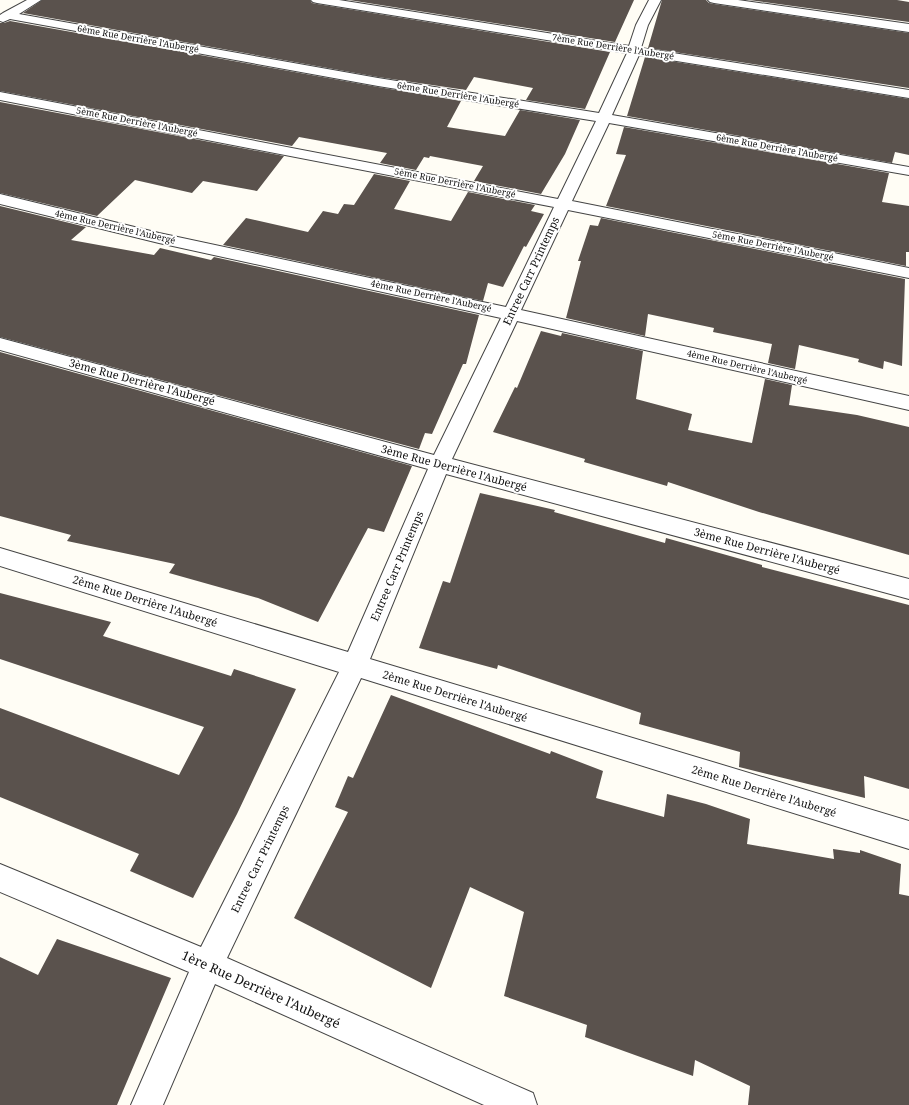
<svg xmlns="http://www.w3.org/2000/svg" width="909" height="1105" viewBox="0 0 909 1105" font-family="'Noto Serif',serif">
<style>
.building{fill:#5a524d}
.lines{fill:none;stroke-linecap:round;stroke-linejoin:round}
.minor-casing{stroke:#444;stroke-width:2}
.minor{fill:#fff;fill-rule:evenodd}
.labels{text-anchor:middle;stroke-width:4;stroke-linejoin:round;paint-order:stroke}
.far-street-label{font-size:9px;fill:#111;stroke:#fff}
.street-label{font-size:11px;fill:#111;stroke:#fff}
.near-street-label{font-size:13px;fill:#111;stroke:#fff}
</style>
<rect width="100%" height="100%" fill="#fffdf5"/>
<!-- building -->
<path class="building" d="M42 0H310L312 3 317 4 610 52 585 109 526 100 533 88 474 77 466 90 378 77 23 13Z
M349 0H634L615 42Z
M662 0H706L709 3 714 4 909 33V88L648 48Z
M749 0H897L909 2V22Z
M10 21 378 87 461 101 447 127 505 136 520 110 580 120 565 154 541 194 474 181 483 166 430 156 429 158 424 157 416 170 380 163 387 153 299 137 292 146 0 91V23H4Z
M645 57 909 99V155L895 152 892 163 627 116Z
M0 102 284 156 257 191 203 181 192 193 135 180 97 216 0 193Z
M624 127 889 173 882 202 909 206V252H906V266L606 206 626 155 616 154Z
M374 174 410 181 394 209 451 221 468 192 535 205 531 211 544 214 526 247 524 246 503 287 488 283 483 301 223 245 246 218 308 232 323 211 338 214 344 204 354 205Z
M0 206 86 227 71 240 154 255 160 248 211 260 214 257 479 315 466 364H463L432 434 425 433 419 449 0 337Z
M601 218 905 279 902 366 884 361 883 369 858 362 859 359 799 345 795 369 768 363 772 344 713 332 714 328 648 314 645 336 566 318 581 261H578L590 225 598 226Z
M541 331 561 336 562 333 643 351 636 399 692 414 688 430 752 443 765 379 792 385 789 405 857 415 909 427V555L759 512 668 482 667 486 584 462 585 459 493 432 515 387 517 388Z
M0 352 412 466 384 532 368 528 318 622 258 598 169 573 175 564 67 541 71 535 0 516Z
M480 493 555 510 554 512 665 543 666 538 762 565V567L909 605V789L864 776 865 798 739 767 740 752 639 724 641 713 498 665 497 669 419 648 443 581 450 583Z
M0 593 111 622 103 636 231 676 234 669 296 689 237 814 193 898 130 871 139 854 0 797V708L179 775 204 727 0 659Z
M391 695 550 754 551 751 603 771 596 798 664 817 667 794 706 804 750 819 747 844 834 859 833 849 860 853V850L901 864 899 894 909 896V1105H748L750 1086 695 1060 693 1076 585 1037 587 1025 504 996 524 912 470 887 431 988 294 918 348 812 335 807 348 776 353 778Z
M57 939 171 978 117 1105H0V957L38 975Z"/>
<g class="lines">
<defs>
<path id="minor" d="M27 0H41L19 14 378 78 599 113 627 53 317 3 313 2 311 0H339L629 46 636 25 649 0H661L648 25 641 48 909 90V98L639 55 612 115 909 167V175L609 123 572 201 909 268V278L568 210 521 310 909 396V410L517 321 452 459 909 579V599L446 474 370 659 909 821V849L361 678 227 958 533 1093 537 1105H484L215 984 163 1105H131L189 972 0 892V864L201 947 339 672 0 566V548L348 652 428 469 0 350V338L434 455 501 318 159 243 0 204V194L159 233 506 307 554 207 0 100V92L558 199 596 121 378 86 10 19 3 22 0 21V15L3 13Z
M708 0H738L909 24V32L714 3 710 2Z"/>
</defs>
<!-- minor casing -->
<use href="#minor" class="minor-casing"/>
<!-- minor -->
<use href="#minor" class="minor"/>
</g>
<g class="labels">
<!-- far-street labels -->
<g class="far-street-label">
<text transform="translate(138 39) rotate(10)" y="3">6ème Rue Derrière l'Aubergé</text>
<text transform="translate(613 47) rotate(9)" y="3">7ème Rue Derrière l'Aubergé</text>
<text transform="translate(458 95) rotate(9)" y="3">6ème Rue Derrière l'Aubergé</text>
<text transform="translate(137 122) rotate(11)" y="3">5ème Rue Derrière l'Aubergé</text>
<text transform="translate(777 148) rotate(10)" y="3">6ème Rue Derrière l'Aubergé</text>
<text transform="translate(455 183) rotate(11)" y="3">5ème Rue Derrière l'Aubergé</text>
<text transform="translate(115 227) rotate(13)" y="3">4ème Rue Derrière l'Aubergé</text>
<text transform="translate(773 246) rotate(11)" y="3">5ème Rue Derrière l'Aubergé</text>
<text transform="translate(431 296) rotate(12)" y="3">4ème Rue Derrière l'Aubergé</text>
<text transform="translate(747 367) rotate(13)" y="3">4ème Rue Derrière l'Aubergé</text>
</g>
<!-- street labels -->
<g class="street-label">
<text transform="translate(531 271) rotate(-65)" y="4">Entree Carr Printemps</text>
<text transform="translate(142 382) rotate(15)" y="4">3ème Rue Derrière l'Aubergé</text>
<text transform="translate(454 468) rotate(15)" y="4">3ème Rue Derrière l'Aubergé</text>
<text transform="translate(767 551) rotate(15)" y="4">3ème Rue Derrière l'Aubergé</text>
<text transform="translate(397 566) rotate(-67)" y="4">Entree Carr Printemps</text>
<text transform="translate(145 601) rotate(17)" y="4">2ème Rue Derrière l'Aubergé</text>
<text transform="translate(455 696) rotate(17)" y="4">2ème Rue Derrière l'Aubergé</text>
<text transform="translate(764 791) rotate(17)" y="4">2ème Rue Derrière l'Aubergé</text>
<text transform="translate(260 859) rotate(-64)" y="4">Entree Carr Printemps</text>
</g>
<!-- near-street labels -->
<g class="near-street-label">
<text transform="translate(261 989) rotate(24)" y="5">1ère Rue Derrière l'Aubergé</text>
</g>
</g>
</svg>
